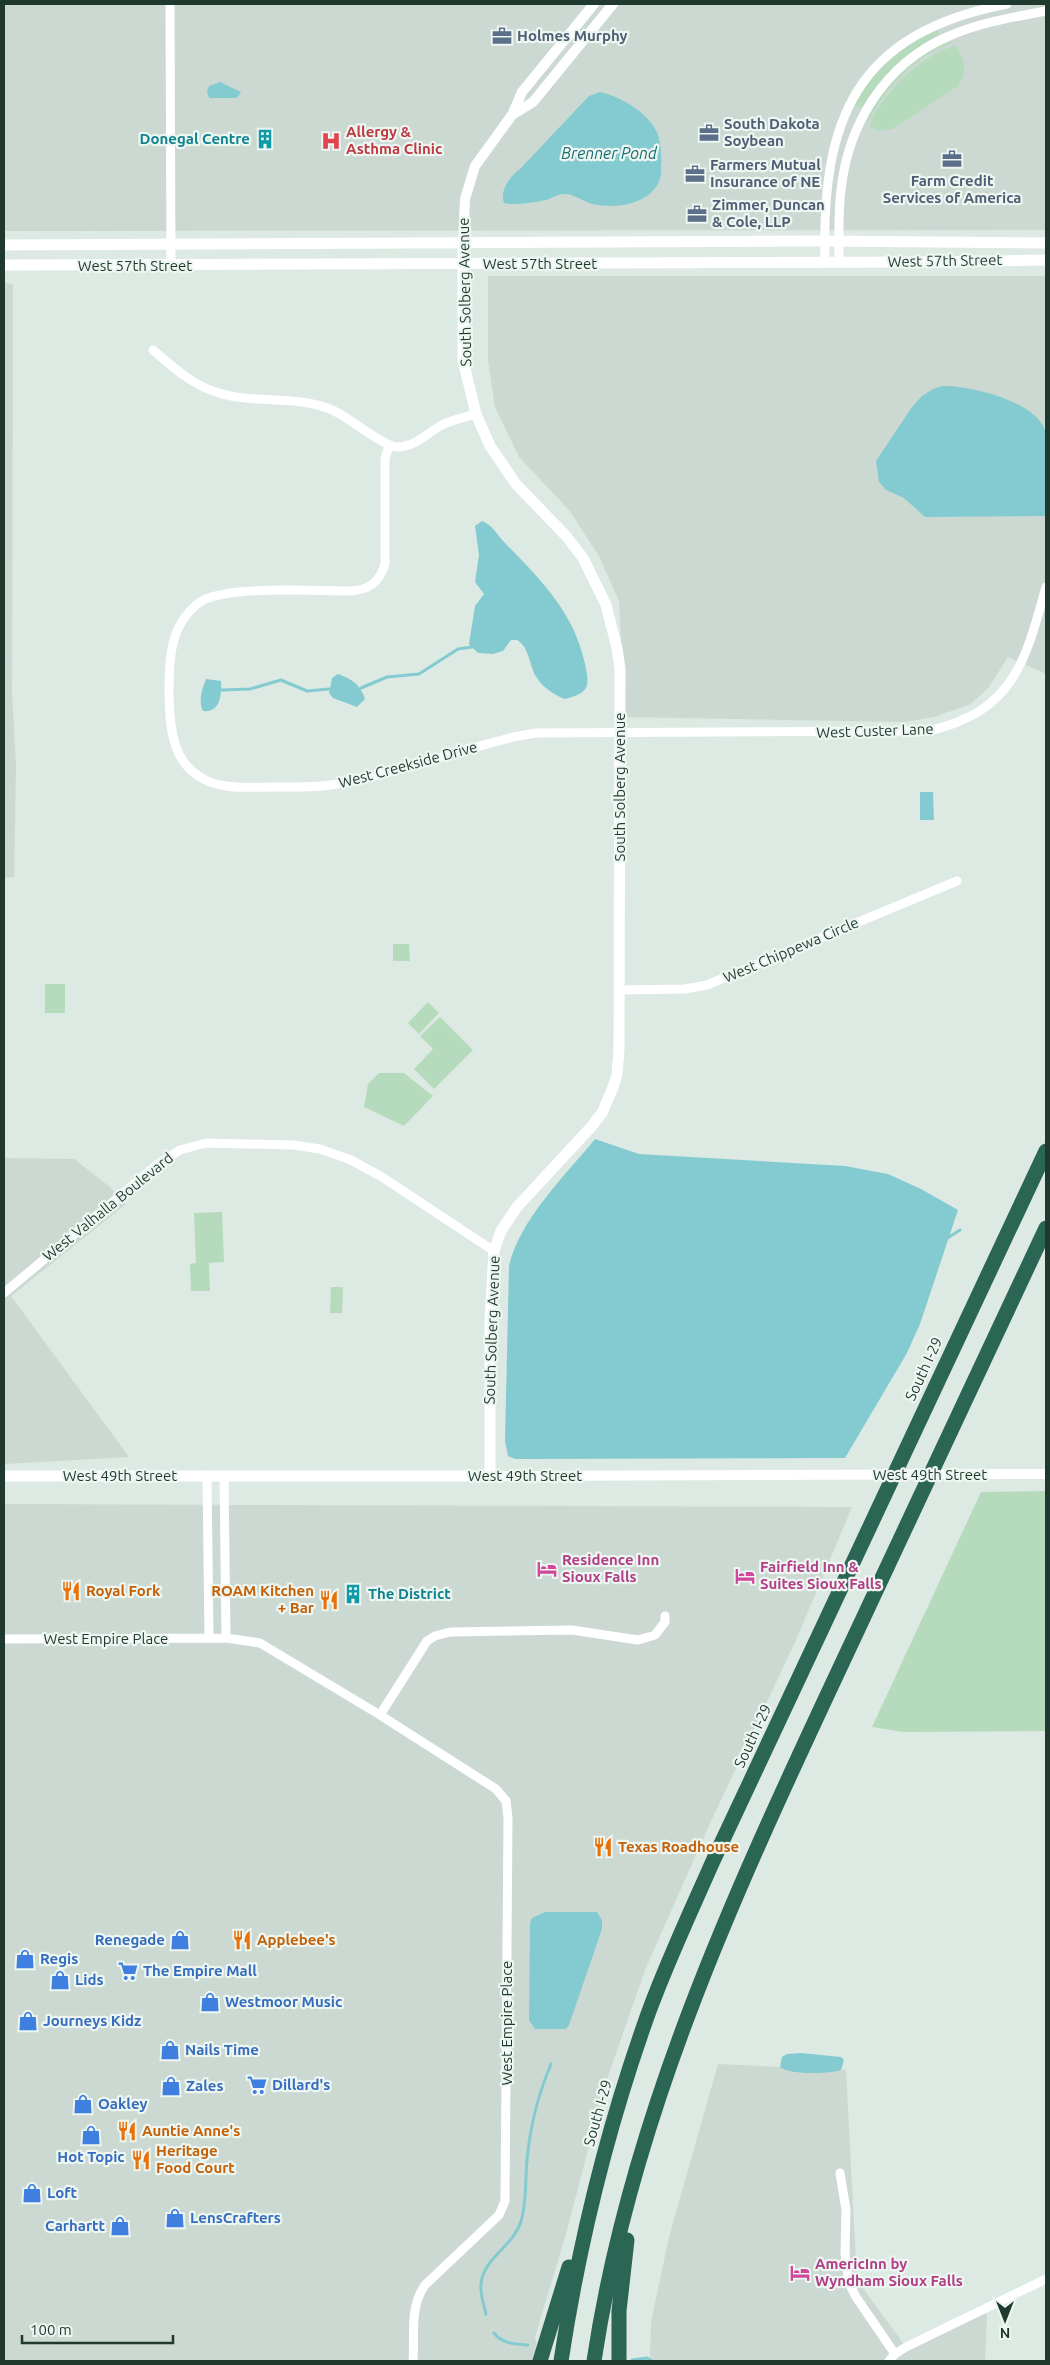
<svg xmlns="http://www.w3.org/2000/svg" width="1050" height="2365" viewBox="0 0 1050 2365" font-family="Ubuntu,sans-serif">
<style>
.built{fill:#cbd9d2}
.green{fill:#b5dbbc}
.water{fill:#83cbd0}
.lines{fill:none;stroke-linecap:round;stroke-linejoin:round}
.stream{stroke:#83cbd0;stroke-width:3}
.minor{stroke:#fff;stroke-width:9}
.tertiary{stroke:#fff;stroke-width:10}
.secondary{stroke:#fff;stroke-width:11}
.motorway{stroke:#2b6554;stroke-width:15}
.labels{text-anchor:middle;stroke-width:4.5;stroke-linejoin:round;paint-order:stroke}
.service-label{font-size:15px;font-weight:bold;fill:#4e5e75;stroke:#edf6f1;text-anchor:start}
.health-label{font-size:15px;font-weight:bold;fill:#be3a42;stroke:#edf6f1;text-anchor:start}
.culture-label{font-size:15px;font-weight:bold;fill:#0d838f;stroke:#edf6f1;text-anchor:end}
.street-label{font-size:15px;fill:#1f392f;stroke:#edf6f1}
.hotel-label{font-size:15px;font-weight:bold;fill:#b23c85;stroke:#edf6f1;text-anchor:start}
.food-label{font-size:15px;font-weight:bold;fill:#c56008;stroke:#edf6f1;text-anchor:start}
.shop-label{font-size:15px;font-weight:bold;fill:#366cbe;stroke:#edf6f1;text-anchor:start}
.water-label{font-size:16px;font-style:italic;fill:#196e74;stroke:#edf6f1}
</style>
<rect width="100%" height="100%" fill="#dde9e3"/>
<!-- built -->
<path class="built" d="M4 4H1046V230L4 231Z
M488 276H1046V674L1008 657 989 687 971 704 934 717 904 722 625 717 619 601 599 556 569 510 519 457 495 407 488 360Z
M4 283 13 284 12 693 16 767 14 877 4 878Z
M4 1158 74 1159 110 1187 126 1204 11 1296 129 1457 4 1464Z
M4 1504 852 1507 796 1640 707 1830 645 1970 605 2085 566 2234 535 2337 540 2361H4Z
M718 2064 846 2070 857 2280 906 2347 983 2304 987 2316 985 2361H650L651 2322 669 2237Z"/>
<!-- green -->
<path class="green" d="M938 29 939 34C907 54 882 75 862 107L855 106C864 72 909 44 938 29Z
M948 41 953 43C919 51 881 92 868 123 862 99 927 49 948 41Z
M956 46C965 59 968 73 958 86L893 129 880 131 870 127C877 97 926 51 956 46Z
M393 944H409L410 961H393Z
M45 984H65V1013H45Z
M428 1002 439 1013 419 1034 408 1023Z
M440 1017 473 1050 434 1089 414 1069 433 1049 420 1036Z
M379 1073H404L433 1096 404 1126 364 1107 368 1084Z
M222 1212 224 1262 209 1263 210 1291H191L190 1264 196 1263 194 1213Z
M331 1287H343L342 1313H330Z
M1046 1491V1731L903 1732 872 1727 981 1492Z"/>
<!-- water -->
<path class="water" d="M220 82 241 92 237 98H209L207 91 209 86Z
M600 92C620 96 651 114 658 135 662 147 661 161 661 174 657 203 617 210 593 204 583 202 575 194 564 194 558 194 552 198 546 200 537 202 512 206 504 203 499 191 511 175 520 169L589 96Z
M942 386C969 385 1041 402 1046 434 1048 442 1046 450 1046 458 1046 477 1046 497 1046 516L925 517 904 498 886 490 879 482 876 461 912 407 922 396 933 389Z
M482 521C494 526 496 534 504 542 540 579 574 612 585 664 590 687 589 693 565 699 556 696 542 687 537 678 529 667 530 647 517 640H511L503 651 493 654 478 653 469 644 475 606 484 594 475 582 479 555 475 526Z
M338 674C352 679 360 684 365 699L357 707 333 698 329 693 332 678Z
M206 679 221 681C222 695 220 713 203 711 198 701 202 689 206 679Z
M920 792H933L934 820H920Z
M595 1139 639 1154 845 1166 888 1174 921 1189 958 1210 920 1324 907 1353 845 1458 515 1459 508 1456 505 1441 509 1266C520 1219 564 1177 595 1139Z
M545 1912H597L602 1920V1929L569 2025 566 2029H535L529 2020 530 1923 532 1918Z
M801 2053 841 2057 844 2060 841 2070C830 2074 789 2075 780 2067L782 2057 787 2054Z"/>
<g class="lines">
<!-- stream -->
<path class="stream" d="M361 688 387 677 419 674 458 649 472 647
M222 690 250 689 281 680 307 691 329 689
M946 1239 960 1230
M486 2314C484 2305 480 2295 481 2284 483 2258 514 2246 521 2221 527 2202 525 2180 527 2160 530 2127 538 2095 551 2064
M494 2333C502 2344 515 2344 528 2345
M632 2360 647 2358 652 2361"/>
<!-- minor -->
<path class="minor" d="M170 4 171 266
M825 262C821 119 856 33 1007 4
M839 262C839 238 838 214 841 190 848 124 885 64 947 37 978 23 1013 17 1046 11
M153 350C173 367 191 384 216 392 253 405 295 394 332 410 349 417 384 447 397 447 417 447 427 432 444 424 454 419 466 417 476 414
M389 446 385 459V564C379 583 369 590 350 591 316 591 225 585 200 602 169 625 169 660 169 695 170 733 173 771 216 784 234 789 254 787 273 787 294 787 316 788 337 784 359 781 381 774 403 768 440 757 476 747 513 737L536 733 929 731C1014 711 1025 662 1046 587
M620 990 685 989 707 985 957 881
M4 1293 158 1164 180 1150 206 1143 293 1145 320 1149 351 1160 382 1177 494 1251
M207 1475 209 1638
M224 1475 226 1638
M4 1639 226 1638 260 1643 380 1715 496 1789 506 1801 508 1818 505 2201 499 2215 425 2285C409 2308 415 2334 413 2361
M380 1715 427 1641 435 1636 450 1632 572 1630 638 1640 655 1635 665 1622V1616
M840 2173 846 2210 845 2253 849 2283 856 2297 895 2354
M889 2361 895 2354 906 2347 1046 2279"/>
<!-- tertiary -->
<path class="tertiary" d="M512 115 533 102 613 4
M463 243 465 199 475 166 512 115 522 92 594 4
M490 1476 1046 1474"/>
<!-- secondary -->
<path class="secondary" d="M4 245 825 241 1046 243
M4 265 930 262 1046 260
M4 1476H490V1321L494 1251 501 1231 517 1207 591 1127 602 1113 612 1090 617 1075 619 1050 620 669 617 648 606 605 583 558 567 537 516 484 490 446 476 414 463 360V243"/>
<!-- motorway -->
<path class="motorway" d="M540 2361 569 2267
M561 2361C579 2243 608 2126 648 2014 667 1962 691 1911 713 1861L1046 1151
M594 2361C630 2119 734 1894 837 1674 907 1525 976 1376 1046 1228
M619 2361V2311L627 2240"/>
</g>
<!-- icons -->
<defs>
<symbol id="office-bare" viewBox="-9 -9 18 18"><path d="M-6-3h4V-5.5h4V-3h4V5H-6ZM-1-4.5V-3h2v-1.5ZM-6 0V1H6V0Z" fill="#5c6f8a" stroke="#edf6f1" stroke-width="2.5" paint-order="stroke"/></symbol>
<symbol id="building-bare" viewBox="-9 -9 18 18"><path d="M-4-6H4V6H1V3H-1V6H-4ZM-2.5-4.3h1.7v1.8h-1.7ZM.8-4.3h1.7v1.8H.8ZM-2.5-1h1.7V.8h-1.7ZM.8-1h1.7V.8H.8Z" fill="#0f9aa8" stroke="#edf6f1" stroke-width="2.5" paint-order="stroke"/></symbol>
<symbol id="hospital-bare" viewBox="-9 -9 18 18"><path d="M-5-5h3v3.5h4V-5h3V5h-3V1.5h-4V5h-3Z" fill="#e0444e" stroke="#edf6f1" stroke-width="2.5" paint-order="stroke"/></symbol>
<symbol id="hotel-bare" viewBox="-9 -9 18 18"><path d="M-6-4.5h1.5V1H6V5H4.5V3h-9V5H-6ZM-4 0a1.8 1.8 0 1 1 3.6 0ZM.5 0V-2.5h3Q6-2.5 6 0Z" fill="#d1479c" stroke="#edf6f1" stroke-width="2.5" paint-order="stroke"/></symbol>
<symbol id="restaurant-bare" viewBox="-9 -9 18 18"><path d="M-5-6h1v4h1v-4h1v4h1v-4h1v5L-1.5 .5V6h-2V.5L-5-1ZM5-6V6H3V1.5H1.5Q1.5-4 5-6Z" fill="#e8710a" stroke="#edf6f1" stroke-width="2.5" paint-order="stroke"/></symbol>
<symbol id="shop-bare" viewBox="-9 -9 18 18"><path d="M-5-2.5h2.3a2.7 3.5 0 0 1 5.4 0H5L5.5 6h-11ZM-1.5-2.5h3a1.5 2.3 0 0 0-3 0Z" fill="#3f7fe0" stroke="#edf6f1" stroke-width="2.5" paint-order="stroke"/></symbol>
<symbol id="supermarket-bare" viewBox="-9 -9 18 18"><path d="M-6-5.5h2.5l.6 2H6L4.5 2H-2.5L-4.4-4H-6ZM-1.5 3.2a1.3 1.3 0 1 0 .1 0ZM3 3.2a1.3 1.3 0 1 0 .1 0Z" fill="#3f7fe0" stroke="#edf6f1" stroke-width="2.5" paint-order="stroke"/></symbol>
</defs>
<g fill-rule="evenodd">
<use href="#office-bare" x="488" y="22" width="28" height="28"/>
<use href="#office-bare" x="695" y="119" width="28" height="28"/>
<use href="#building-bare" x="251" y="125" width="28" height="28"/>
<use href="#hospital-bare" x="317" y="127" width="28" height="28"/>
<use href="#office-bare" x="938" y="145" width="28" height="28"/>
<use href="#office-bare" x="681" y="160" width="28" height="28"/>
<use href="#office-bare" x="683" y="200" width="28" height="28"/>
<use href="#hotel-bare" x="533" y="1555" width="28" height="28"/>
<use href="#hotel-bare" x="731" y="1562" width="28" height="28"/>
<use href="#restaurant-bare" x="57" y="1577" width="28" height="28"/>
<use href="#building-bare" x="339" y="1580" width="28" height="28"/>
<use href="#restaurant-bare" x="315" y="1586" width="28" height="28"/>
<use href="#restaurant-bare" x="589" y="1833" width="28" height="28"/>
<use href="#shop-bare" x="166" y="1926" width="28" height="28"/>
<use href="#restaurant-bare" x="228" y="1926" width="28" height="28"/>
<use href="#shop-bare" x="11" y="1945" width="28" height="28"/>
<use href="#supermarket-bare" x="114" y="1957" width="28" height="28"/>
<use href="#shop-bare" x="46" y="1966" width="28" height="28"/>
<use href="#shop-bare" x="196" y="1988" width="28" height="28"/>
<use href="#shop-bare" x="14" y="2007" width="28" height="28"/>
<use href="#shop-bare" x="156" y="2036" width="28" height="28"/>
<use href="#supermarket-bare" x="243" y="2071" width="28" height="28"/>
<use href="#shop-bare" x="157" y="2072" width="28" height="28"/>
<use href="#shop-bare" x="69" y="2090" width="28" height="28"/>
<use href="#restaurant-bare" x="113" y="2117" width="28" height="28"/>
<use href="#shop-bare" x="77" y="2121" width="28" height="28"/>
<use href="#restaurant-bare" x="127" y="2146" width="28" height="28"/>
<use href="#shop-bare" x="18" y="2179" width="28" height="28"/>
<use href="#shop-bare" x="161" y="2204" width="28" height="28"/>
<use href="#shop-bare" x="106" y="2212" width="28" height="28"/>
<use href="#hotel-bare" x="786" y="2259" width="28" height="28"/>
</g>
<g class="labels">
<!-- service labels -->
<g class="service-label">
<text x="517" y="41">Holmes Murphy</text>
<text x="724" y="129">South Dakota<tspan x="724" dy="17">Soybean</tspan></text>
<text x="710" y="170">Farmers Mutual<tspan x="710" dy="17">Insurance of NE</tspan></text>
<text x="952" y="186" text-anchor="middle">Farm Credit<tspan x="952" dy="17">Services of America</tspan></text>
<text x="712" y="210">Zimmer, Duncan<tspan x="712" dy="17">&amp; Cole, LLP</tspan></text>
</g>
<!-- health labels -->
<g class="health-label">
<text x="346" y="137">Allergy &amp;<tspan x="346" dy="17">Asthma Clinic</tspan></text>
</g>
<!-- culture labels -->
<g class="culture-label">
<text x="250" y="144">Donegal Centre</text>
<text x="368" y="1599" text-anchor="start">The District</text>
</g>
<!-- street labels -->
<g class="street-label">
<text transform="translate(945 261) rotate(-1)" y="5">West 57th Street</text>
<text x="540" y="269">West 57th Street</text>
<text x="135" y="271">West 57th Street</text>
<text transform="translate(465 292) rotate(-91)" y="5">South Solberg Avenue</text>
<text transform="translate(875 731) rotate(-2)" y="5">West Custer Lane</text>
<text transform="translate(408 765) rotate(-15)" y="5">West Creekside Drive</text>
<text transform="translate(620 787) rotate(-90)" y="5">South Solberg Avenue</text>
<text transform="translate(791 950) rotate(-23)" y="5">West Chippewa Circle</text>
<text transform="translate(108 1207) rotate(-39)" y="5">West Valhalla Boulevard</text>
<text transform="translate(492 1330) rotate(-88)" y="5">South Solberg Avenue</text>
<text transform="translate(924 1369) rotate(-65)" y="5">South I-29</text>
<text x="930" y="1480">West 49th Street</text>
<text x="120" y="1481">West 49th Street</text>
<text x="525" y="1481">West 49th Street</text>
<text x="106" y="1644">West Empire Place</text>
<text transform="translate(753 1736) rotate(-65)" y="5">South I-29</text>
<text transform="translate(507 2023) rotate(-90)" y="5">West Empire Place</text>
<text transform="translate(598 2113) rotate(-74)" y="5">South I-29</text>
</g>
<!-- hotel labels -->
<g class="hotel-label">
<text x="562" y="1565">Residence Inn<tspan x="562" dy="17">Sioux Falls</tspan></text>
<text x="760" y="1572">Fairfield Inn &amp;<tspan x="760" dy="17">Suites Sioux Falls</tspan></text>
<text x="815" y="2269">AmericInn by<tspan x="815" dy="17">Wyndham Sioux Falls</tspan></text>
</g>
<!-- food labels -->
<g class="food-label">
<text x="86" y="1596">Royal Fork</text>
<text x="314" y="1596" text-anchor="end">ROAM Kitchen<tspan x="314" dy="17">+ Bar</tspan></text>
<text x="618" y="1852">Texas Roadhouse</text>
<text x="257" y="1945">Applebee's</text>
<text x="142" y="2136">Auntie Anne's</text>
<text x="156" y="2156">Heritage<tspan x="156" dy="17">Food Court</tspan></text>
</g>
<!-- shop labels -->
<g class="shop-label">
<text x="165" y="1945" text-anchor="end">Renegade</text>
<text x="40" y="1964">Regis</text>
<text x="143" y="1976">The Empire Mall</text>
<text x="75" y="1985">Lids</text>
<text x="225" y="2007">Westmoor Music</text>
<text x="43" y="2026">Journeys Kidz</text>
<text x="185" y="2055">Nails Time</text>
<text x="272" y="2090">Dillard's</text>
<text x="186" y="2091">Zales</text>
<text x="98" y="2109">Oakley</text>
<text x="91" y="2162" text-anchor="middle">Hot Topic</text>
<text x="47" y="2198">Loft</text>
<text x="190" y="2223">LensCrafters</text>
<text x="105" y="2231" text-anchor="end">Carhartt</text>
</g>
<!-- water labels -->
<g class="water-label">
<text x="609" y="159">Brenner Pond</text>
</g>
</g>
<!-- border -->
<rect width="1050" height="2365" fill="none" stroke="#1f392f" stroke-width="10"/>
<!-- north arrow -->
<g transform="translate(1005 2320) rotate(180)" stroke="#edf6f1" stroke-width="4" paint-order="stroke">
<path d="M0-4L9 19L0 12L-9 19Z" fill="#1f392f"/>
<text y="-8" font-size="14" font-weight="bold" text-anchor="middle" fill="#1f392f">N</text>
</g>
<!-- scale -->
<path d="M22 2335v8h151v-8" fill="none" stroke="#1f392f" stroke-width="2.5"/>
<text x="30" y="2335" font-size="15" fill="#1f392f" stroke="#edf6f1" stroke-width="4" paint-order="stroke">100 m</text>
</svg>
